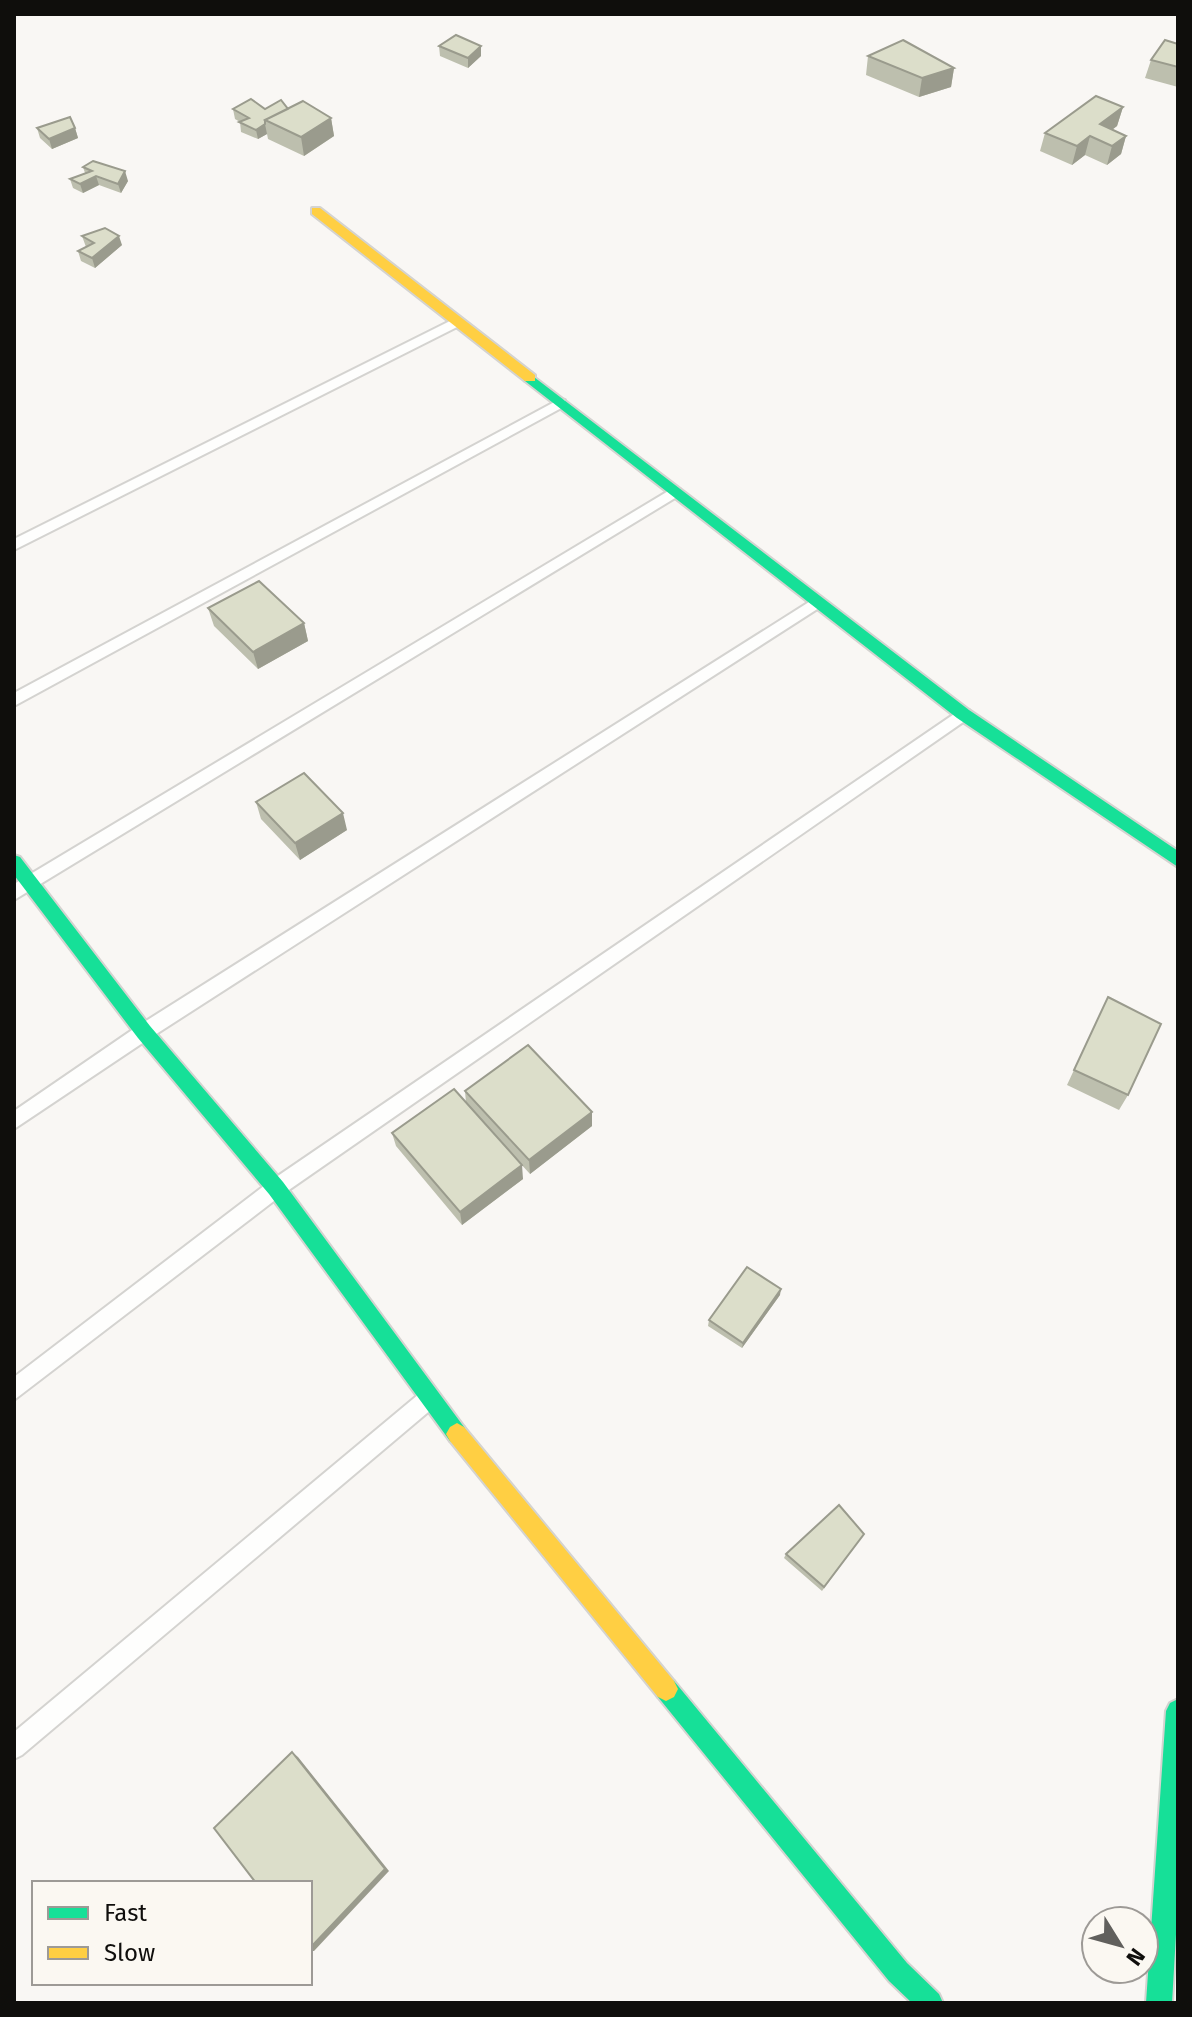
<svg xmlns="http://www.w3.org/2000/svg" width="1192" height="2017" viewBox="0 0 1192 2017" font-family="'Fira Sans',sans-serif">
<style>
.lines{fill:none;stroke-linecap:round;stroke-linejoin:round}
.lane-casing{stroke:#d4d3d0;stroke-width:4}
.fast-casing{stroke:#d4d3d0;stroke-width:4}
.slow-casing{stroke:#d4d3d0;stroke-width:4}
.lane{fill:#fefefd;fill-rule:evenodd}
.fast{fill:#16e098;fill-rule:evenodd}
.slow{fill:#ffcf43;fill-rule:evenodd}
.wall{fill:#bdbfae}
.shaded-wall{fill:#9a9b8d}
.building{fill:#dcdeca;stroke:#9a9b8d;stroke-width:2}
</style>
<rect width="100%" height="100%" fill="#f9f7f4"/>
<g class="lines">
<defs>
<path id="lane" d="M456 318 461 319V325L14 550V539Z
M560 399 565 400V406L14 706V693Z
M675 487 680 489V495L14 900V884Z
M817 597 824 602 822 606 150 1038 14 1129V1111L138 1026Z
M963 708 969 710 971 714 969 718 283 1194 14 1400V1377L269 1182Z
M426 1391 433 1394 436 1401 433 1408 22 1755 14 1759V1732L419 1394Z"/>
<path id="fast" d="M530 374 969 710 1178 851V867L957 718 525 381 523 378Z
M14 855 20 857 150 1026 283 1182 464 1427 468 1434 464 1441 457 1445 450 1441 269 1194 138 1038 14 875Z
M666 1677 674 1681 907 1963 939 1994 943 2003H912L889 1981 658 1697 654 1689 658 1681Z
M1178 1699V1900L1172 2003H1146L1166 1711 1170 1703Z"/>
<path id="slow" d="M312 208H320L535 375V381H525L312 214Z
M457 1423 464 1427 674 1681 678 1689 674 1697 666 1701 658 1697 450 1441 446 1434 450 1427Z"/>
</defs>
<!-- lane casing -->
<use href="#lane" class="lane-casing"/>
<!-- fast casing -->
<use href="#fast" class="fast-casing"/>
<!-- slow casing -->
<use href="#slow" class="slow-casing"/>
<!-- lane -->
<use href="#lane" class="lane"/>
<!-- fast -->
<use href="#fast" class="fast"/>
<!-- slow -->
<use href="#slow" class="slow"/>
</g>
<!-- wall -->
<path class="wall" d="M1178 44V87L1145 78 1151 60Z
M439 46 481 56 468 68 440 56Z
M868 56 954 68 951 87 919 97 866 75Z
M1123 107 1117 126 1112 130 1126 136 1121 154 1107 165 1085 155 1072 165 1040 151 1045 133Z
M233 109H288L331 118 334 136 304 156 268 139 267 134 258 139 241 132 240 122 235 119Z
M37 128H75L78 138 52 149 40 138Z
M83 167 128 181 121 193 99 185 83 193 73 188 70 179 85 173Z
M82 236 122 245 95 268 81 261 78 251 86 247Z
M208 608 304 623 308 641 258 669 214 626Z
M256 802 347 830 300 860 261 819Z
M1108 997 1128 1095 1119 1110 1067 1085Z
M465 1091 592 1126 530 1174 509 1151 523 1179 462 1225 396 1146 392 1133 466 1103Z
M780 1295 742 1348 708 1326 709 1320Z
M864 1534 822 1591 784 1558 786 1554Z"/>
<!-- shaded-wall -->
<path class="shaded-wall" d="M481 46V56L468 68V58Z
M954 68 951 87 919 97 922 78Z
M1123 107 1117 126 1098 140 1100 124Z
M331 118 334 136 304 156 301 137Z
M265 124 267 134 258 139 256 130Z
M75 128 78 138 52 149 49 139Z
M1090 136 1085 155 1072 165 1077 146Z
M1126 136 1121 154 1107 165 1112 146Z
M125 171 128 181 121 193 118 184Z
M96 176 99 185 83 193 80 184Z
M119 236 122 245 95 268 92 258Z
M304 623 308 641 258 669 253 652Z
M343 813 347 830 300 860 295 843Z
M592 1112V1126L530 1174 529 1160Z
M522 1165 523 1179 462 1225 460 1212Z
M781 1289 780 1295 742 1348 743 1343Z
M292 1752 298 1757 389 1871 314 1951H310Z"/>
<!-- building -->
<path class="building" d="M456 35 481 46 468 58 439 46Z
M903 40 954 68 922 78 868 56Z
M1165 40 1178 44V67L1151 60Z
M1096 96 1123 107 1100 124 1126 136 1112 146 1090 136 1077 146 1045 133Z
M251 99 265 109 281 100 288 109 265 120V124L256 130 239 122 249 118 233 109Z
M303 101 331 118 301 137 265 120Z
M70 117 75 128 49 139 37 128Z
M93 161 125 171 118 184 96 176 80 184 70 179 92 171 83 167Z
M105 228 119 236 92 258 78 251 94 243 82 236Z
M259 581 304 623 253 652 208 608Z
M304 773 343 813 295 843 256 802Z
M1108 997 1161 1024 1128 1095 1074 1070Z
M528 1045 592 1112 529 1160 465 1091Z
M454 1089 522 1165 460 1212 392 1133Z
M747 1267 781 1289 743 1343 709 1320Z
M839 1505 864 1534 824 1587 786 1554Z
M292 1752 385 1869 310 1948V1883H256L214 1828Z"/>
<!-- border -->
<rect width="1192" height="2017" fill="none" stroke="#0f0e0c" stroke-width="32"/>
<!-- legend -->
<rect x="32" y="1881" width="280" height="104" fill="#fbf8f2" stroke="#9d9a96" stroke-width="2"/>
<rect x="48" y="1907" width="40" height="12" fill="#16e098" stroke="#9d9a96" stroke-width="2"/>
<text x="104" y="1921" font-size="24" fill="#0f0e0c">Fast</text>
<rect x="48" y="1947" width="40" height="12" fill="#ffcf43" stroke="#9d9a96" stroke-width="2"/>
<text x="104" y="1961" font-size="24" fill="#0f0e0c">Slow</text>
<!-- north arrow -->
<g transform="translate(1120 1945) rotate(127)"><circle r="38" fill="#fbf8f2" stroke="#9d9a96" stroke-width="2"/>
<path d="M0-6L14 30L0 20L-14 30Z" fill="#61605d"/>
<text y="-12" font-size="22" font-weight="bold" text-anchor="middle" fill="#0f0e0c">N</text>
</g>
</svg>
